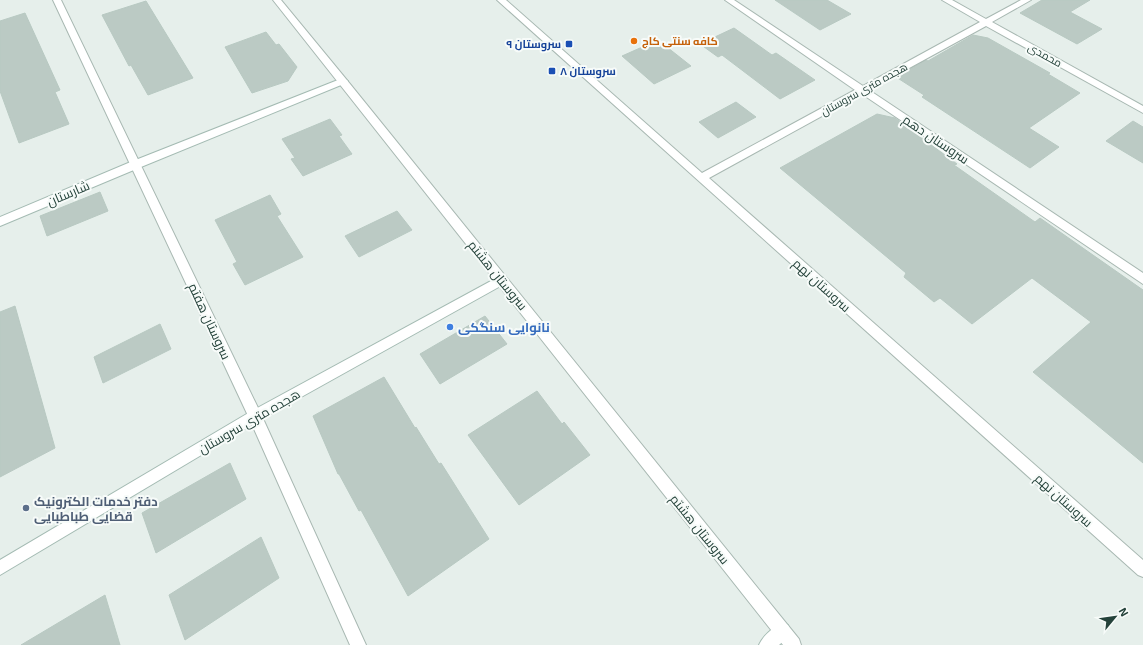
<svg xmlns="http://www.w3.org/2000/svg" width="1143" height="645" viewBox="0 0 1143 645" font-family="'Exo 2',Cairo,sans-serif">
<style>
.building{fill:#bbcac4;stroke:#b8c9c2}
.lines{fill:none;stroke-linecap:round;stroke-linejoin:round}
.street-casing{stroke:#a8b8b2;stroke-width:2}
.secondary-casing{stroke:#a4bbb3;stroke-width:2}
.street{fill:#fff;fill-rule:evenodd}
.secondary{fill:#fff;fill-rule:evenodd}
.food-dot{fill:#e8710a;stroke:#f7fbf9;stroke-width:1.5}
.transit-dot{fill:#1a4fb4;stroke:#f7fbf9;stroke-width:1.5}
.shop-dot{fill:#3f7fe0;stroke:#f7fbf9;stroke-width:1.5}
.service-dot{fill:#5c6f8a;stroke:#f7fbf9;stroke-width:1.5}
.labels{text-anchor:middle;stroke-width:4;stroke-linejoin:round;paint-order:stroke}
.far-food-label{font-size:11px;font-weight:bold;fill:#c56008;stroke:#f7fbf9;text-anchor:start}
.far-transit-label{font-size:11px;font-weight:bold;fill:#164399;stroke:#f7fbf9;text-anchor:end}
.far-street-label{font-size:11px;fill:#24423a;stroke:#f7fbf9}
.street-label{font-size:13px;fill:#24423a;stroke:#f7fbf9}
.shop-label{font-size:13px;font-weight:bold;fill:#366cbe;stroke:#f7fbf9;text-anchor:start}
.service-label{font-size:13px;font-weight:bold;fill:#4e5e75;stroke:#f7fbf9;text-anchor:start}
</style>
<rect width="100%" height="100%" fill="#e6efeb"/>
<!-- building -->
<path class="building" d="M775 0H827L851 14 820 30Z
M1042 0H1090L1070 12 1102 29 1077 44 1020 13Z
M146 1 193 78 148 95 131 65 129 66 102 15Z
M25 13 60 90 55 92 69 124 19 143 0 91V21Z
M734 28 772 55 776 53 815 80 780 99 722 55 718 57 700 44Z
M266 32 276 45 279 44 297 67 288 81 252 93 225 47Z
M973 35 988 38 1050 73 1048 74 1080 93 1029 128 1059 147 1030 168 922 97 924 95 896 77 926 60 928 61Z
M658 40 691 66 654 84 622 56Z
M736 102 756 117 718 138 699 122Z
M877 114 895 118 957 164 954 165 1035 222 1040 218 1143 290V463L1033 372 1091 322 1032 278 972 324 940 298 934 302 904 277 906 273 780 168Z
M330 119 342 135 339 136 352 154 303 176 291 159 295 158 282 139Z
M1133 121 1143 127V163L1106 141Z
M100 192 108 211 47 236 40 216Z
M270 195 281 214 277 216 303 257 245 285 233 264 237 262 215 220Z
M397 211 412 230 359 257 345 236Z
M15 306 55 448 0 477V312Z
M485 316 507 344 440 384 420 354Z
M160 324 171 349 103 383 94 357Z
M384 377 415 428 416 427 439 464 441 463 489 539 408 596 361 510 359 511 339 474H338L313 416Z
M537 391 562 424 564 422 590 455 519 505 468 435Z
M230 463 246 499 156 553 142 513Z
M261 537 279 578 185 640 169 595Z
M105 595 120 645H21Z"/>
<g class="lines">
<defs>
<path id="street" d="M53 0H61L260 412 366 645H350L250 420Z
M273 0H281L346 79 799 639 801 645H783Z
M497 0H506L702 173 855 90 725 0H734L863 86 980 22 942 0H952L986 19 1021 0H1031L992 22 1143 106V113L986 26 869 90 1143 273V284L862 94 709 178 1143 560V577L1138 575Z"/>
<path id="secondary" d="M343 78 348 81 346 83 141 167 0 226V217L133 161Z
M502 275 506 277 508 280 506 283 260 420 0 575V560L250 412Z
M782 623 788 625 790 631 788 637 779 645H759C763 636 773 627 782 623Z"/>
</defs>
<!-- street casing -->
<use href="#street" class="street-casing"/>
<!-- secondary casing -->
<use href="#secondary" class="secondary-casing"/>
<!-- street -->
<use href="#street" class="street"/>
<!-- secondary -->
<use href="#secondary" class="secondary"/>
</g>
<!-- markers -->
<circle class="food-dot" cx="634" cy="41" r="4"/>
<g class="transit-dot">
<rect x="565" y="40" width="8" height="8" rx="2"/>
<rect x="548" y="67" width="8" height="8" rx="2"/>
</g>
<circle class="shop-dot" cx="450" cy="327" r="4"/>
<circle class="service-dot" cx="26" cy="508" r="4"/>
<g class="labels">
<!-- far-food labels -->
<g class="far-food-label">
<text x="642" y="45">کافه سنتی کاج</text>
</g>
<!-- far-transit labels -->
<g class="far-transit-label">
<text x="561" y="48">سروستان ٩</text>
<text x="560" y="75" text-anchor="start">سروستان ٨</text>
</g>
<!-- far-street labels -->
<g class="far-street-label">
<text transform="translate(1045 55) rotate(29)" y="4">محمدی</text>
<text transform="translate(864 89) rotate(-29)" y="4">هجده متری سروستان</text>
</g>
<!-- street labels -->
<g class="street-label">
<text transform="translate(936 139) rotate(34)" y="5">سروستان دهم</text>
<text transform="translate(68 193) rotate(-23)" y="5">شارستان</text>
<text transform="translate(498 275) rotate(51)" y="5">سروستان هشتم</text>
<text transform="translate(822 285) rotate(42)" y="5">سروستان نهم</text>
<text transform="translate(210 321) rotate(65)" y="5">سروستان هفتم</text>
<text transform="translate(249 421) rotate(-30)" y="5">هجده متری سروستان</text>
<text transform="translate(1064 500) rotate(42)" y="5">سروستان نهم</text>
<text transform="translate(700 529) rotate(51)" y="5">سروستان هشتم</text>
</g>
<!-- shop labels -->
<g class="shop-label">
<text x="458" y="332">نانوایی سنگکی</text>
</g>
<!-- service labels -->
<g class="service-label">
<text x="34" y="506">دفتر خدمات الکترونیک<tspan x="34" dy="15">قضایی طباطبایی</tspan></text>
</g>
</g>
<!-- north arrow -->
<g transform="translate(1115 617) rotate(61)" stroke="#f7fbf9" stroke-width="3" paint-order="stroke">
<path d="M0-3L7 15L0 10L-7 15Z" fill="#24423a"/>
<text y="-6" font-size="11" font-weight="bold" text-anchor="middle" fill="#24423a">N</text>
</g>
</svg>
